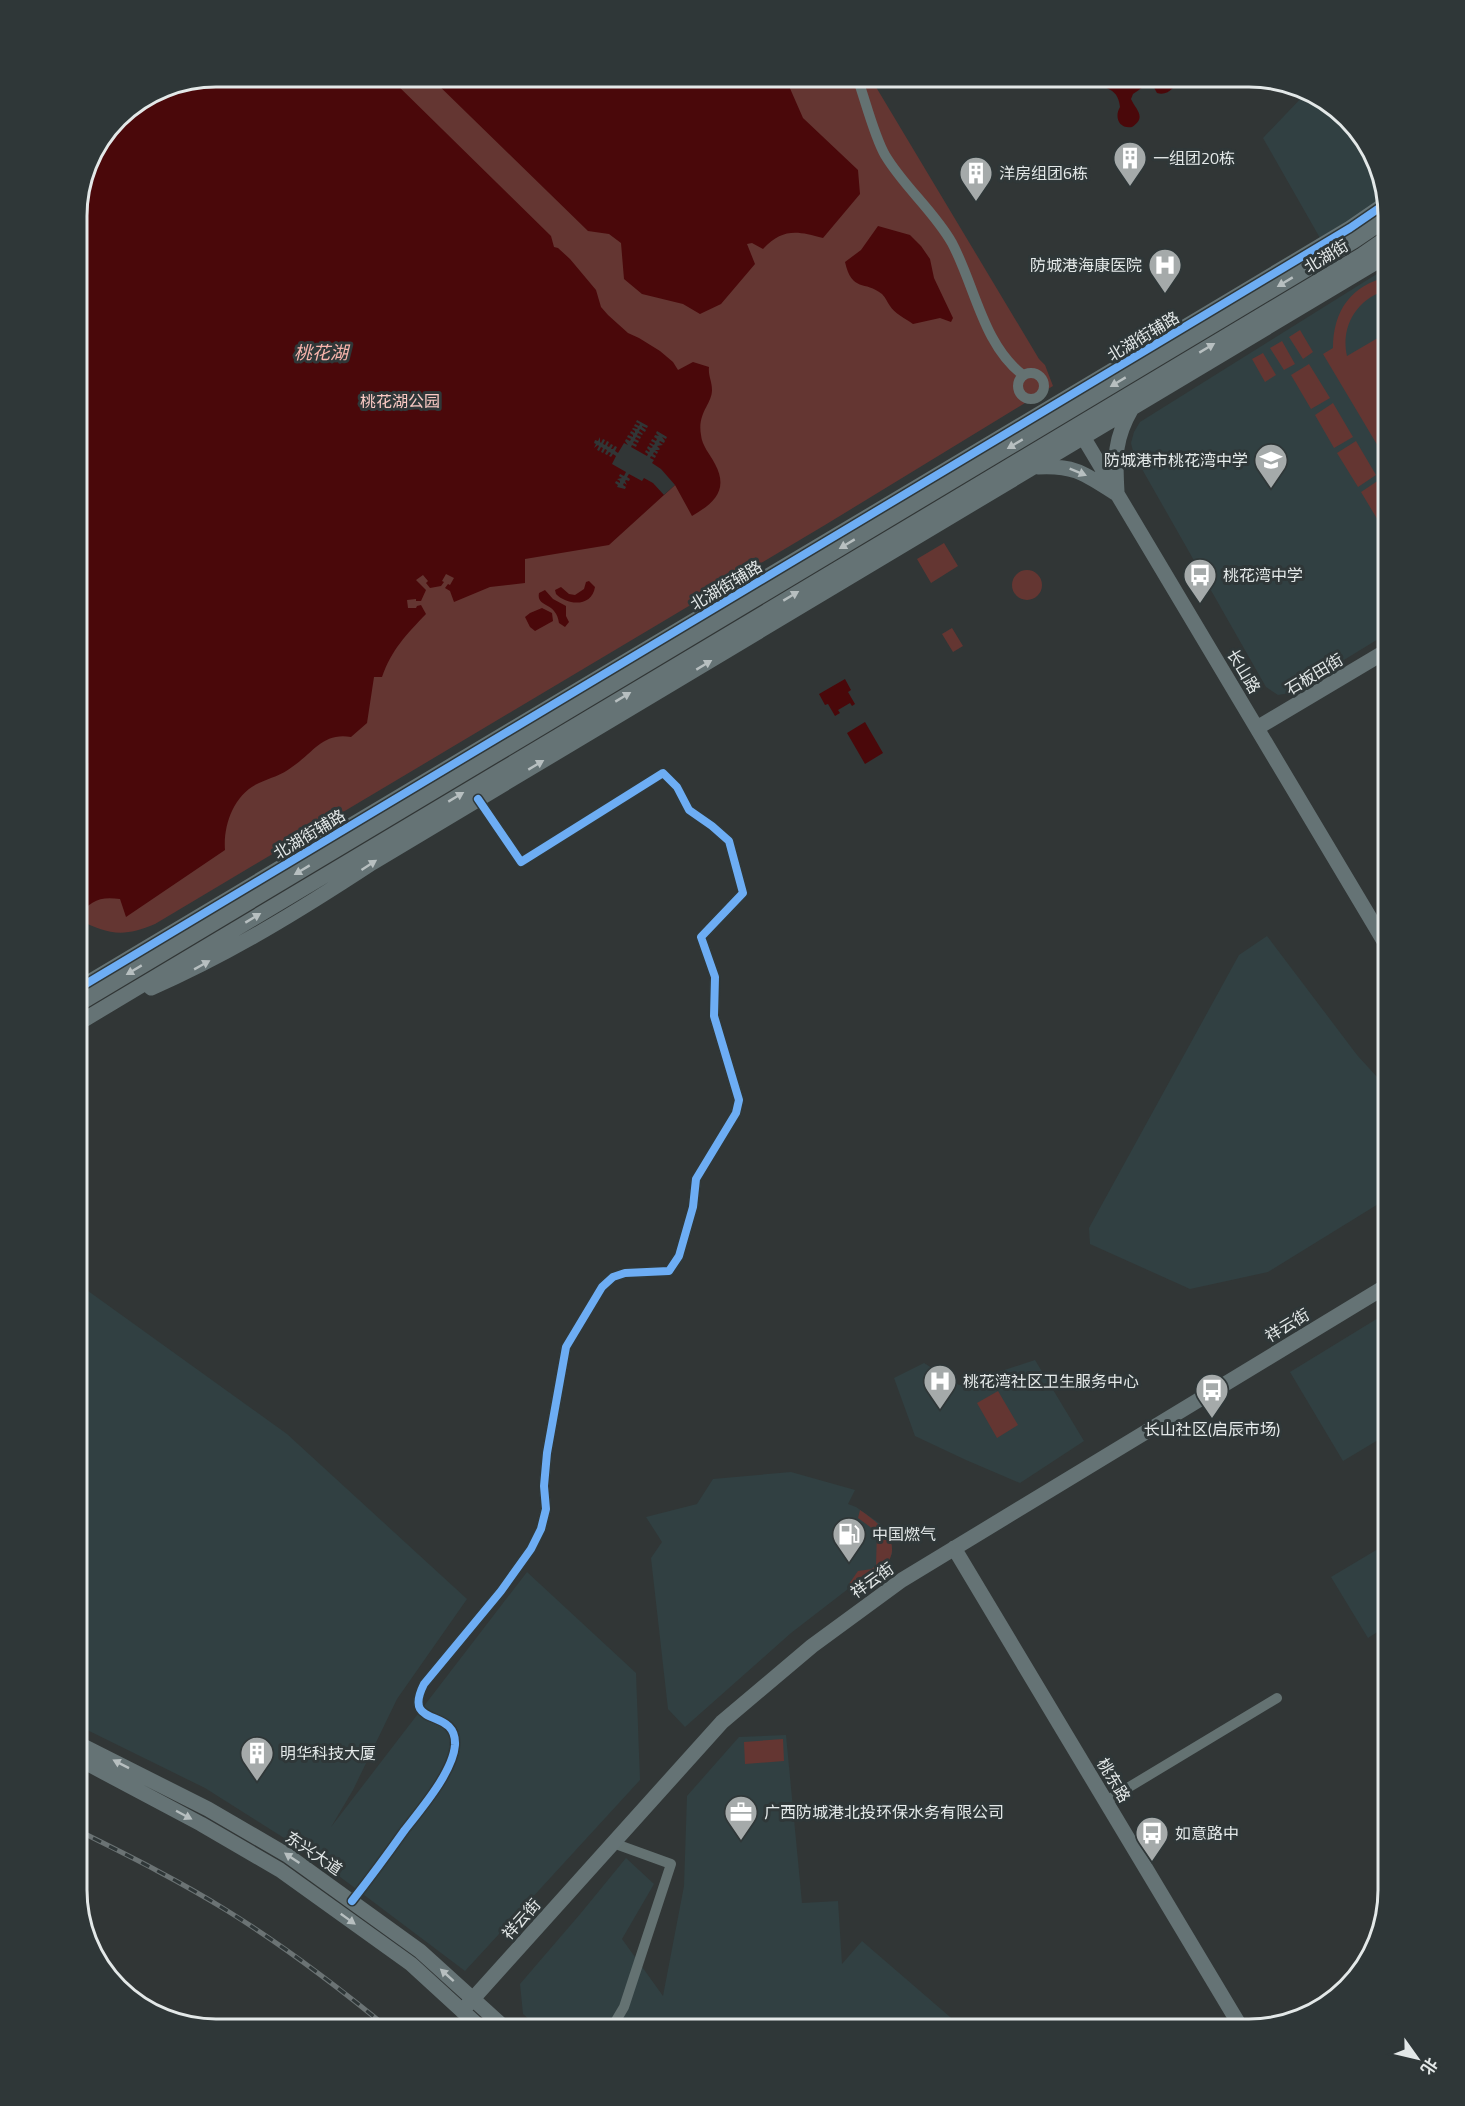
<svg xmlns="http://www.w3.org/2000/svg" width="1465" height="2106" viewBox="0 0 1465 2106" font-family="'Titillium Web','Noto Sans SC',sans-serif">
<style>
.built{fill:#314042}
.green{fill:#643632}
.water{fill:#4a080a}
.pier{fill:#313636}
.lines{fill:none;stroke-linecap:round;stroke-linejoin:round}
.street{stroke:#647272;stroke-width:10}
.secondary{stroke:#657375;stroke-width:15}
.rail-casing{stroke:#6b7374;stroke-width:5}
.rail{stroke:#2f3738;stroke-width:3;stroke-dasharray:9;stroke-linecap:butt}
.cycleway-casing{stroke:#2f3738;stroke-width:11}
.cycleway{stroke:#6dadf4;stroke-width:8}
.oneway{fill:#b7bfc0}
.labels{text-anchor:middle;stroke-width:6;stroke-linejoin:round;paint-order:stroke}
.poi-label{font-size:16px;fill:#e3e8e8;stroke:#2f3738;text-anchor:start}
.street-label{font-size:16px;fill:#e3e8e8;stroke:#2f3738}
.park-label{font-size:16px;fill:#f9cac4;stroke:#2f3738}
.water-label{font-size:18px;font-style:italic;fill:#f9b5ad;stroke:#2f3738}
.rim{fill:none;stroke:#e3e8e8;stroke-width:3}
</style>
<rect width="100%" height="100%" fill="#313636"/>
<!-- built -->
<path class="built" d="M1306 93 1326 100 1370 147 1384 198 1320 238 1263 138Z
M1388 267V633L1290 693 1278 695 1266 687 1134 455 1131 443 1134 432 1140 422Z
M1267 936 1357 1055 1388 1089V1198L1268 1272 1190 1289 1090 1244 1089 1228 1239 955Z
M77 1283 287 1434 467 1599 397 1699 353 1790 331 1827 527 1572 636 1673 640 1780 465 1971 311 1855 205 1788 77 1725Z
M1388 1312V1434L1343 1461 1290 1372Z
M1035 1360 1084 1441 1020 1483 966 1460 915 1436 894 1378 924 1363 959 1385Z
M791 1472 855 1490 848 1504 856 1507 882 1525 892 1546V1554L881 1570 848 1589 791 1633 685 1727 668 1709 651 1558 662 1542 646 1517 697 1504 713 1479Z
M1388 1543V1625L1368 1638 1331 1577Z
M786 1735 802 1903 838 1901 842 1964 862 1941 964 2029H540L523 2014 520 1984 581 1913 626 1858 654 1884 622 1939 663 1996 684 1886 687 1796 739 1737Z"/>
<!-- green -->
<path class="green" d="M216 77H870L1039 359 1045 365 1053 386 825 525 155 924C123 938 107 934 77 919V207L87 162 118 117 163 87Z
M1388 277V290C1358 297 1340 326 1347 356L1388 332V463L1323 354 1333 348C1333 311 1351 285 1388 277Z
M1300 330 1313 352 1303 359 1289 337Z
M1282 341 1295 364 1284 370 1270 348Z
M1263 353 1276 375 1265 382 1252 359Z
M1309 364 1330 398 1311 409 1291 375Z
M1333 403 1353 437 1334 448 1315 415Z
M1356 441 1376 475 1358 487 1337 453Z
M1379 480 1388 496V523L1382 527 1361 492Z
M944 543 958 566 931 583 917 559Z
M1012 585a15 15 0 1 1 30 0a15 15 0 1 1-30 0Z
M952 628 963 646 953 652 942 634Z
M998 1391 1018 1425 997 1438 977 1403Z
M860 1510C880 1524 907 1544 882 1570 873 1578 859 1584 849 1589V1584L858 1571 872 1569 876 1565 877 1532 858 1518Z
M783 1739 784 1761 745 1764 744 1742Z"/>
<!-- water -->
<path class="water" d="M216 77H389L551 236 554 247 558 248 570 259 596 290 601 307 608 315 628 333 639 338 660 351 673 362 678 370 693 362 709 367C708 376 712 381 712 390 712 404 697 413 701 435 702 446 710 454 715 464 729 490 714 503 692 516L675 485 609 545 525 559V583L490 587 454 602 450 591 445 588 448 584 450 585 454 578 446 574 442 581 444 582 441 586 430 588 426 583 428 581 423 575 416 580 426 590 421 601H416V599L407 600 408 608H416L417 606 421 605 426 614C406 635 392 649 382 677H374L367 723 351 737C323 732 313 753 292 767 282 775 270 778 259 783 234 794 223 825 225 850L126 917 120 899C99 896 91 901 77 917V207L87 162 118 117 163 87Z
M430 77H785L803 118 858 170 860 194 823 238C797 231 783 228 763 249L752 243 747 244 755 264 721 304 700 314 683 304 642 294 624 279 621 243 609 234 588 231Z
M1090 77H1182C1176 85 1168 97 1157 93L1152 84 1149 83 1133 94 1131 99C1136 110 1147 117 1132 127 1119 129 1114 117 1120 107 1118 84 1100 91 1090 77Z
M878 226 910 235 921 246 930 259 934 278 953 318 951 322 940 318 913 324C906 319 894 313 890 306 887 302 886 298 882 294 865 280 852 293 845 262L861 250Z
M589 581 595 587C592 607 568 606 556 594L555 590 561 587 569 594 575 595 584 589 586 582Z
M545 590 553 599 566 606V616L569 622 565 627 559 623C556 601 536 608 539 593Z
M542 608 552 613 553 621 535 631 530 627 525 617 530 613Z
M845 679 851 690 848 692 855 704 852 706 850 703 838 710 840 713 835 716 828 704 825 705 819 694Z
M865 722 883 753 865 764 847 733Z"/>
<!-- pier -->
<path class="pier" d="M637 420 648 426 647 428 642 426V427L646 430 645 432 640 429 639 431 643 434 642 435 638 433 637 435 641 437 640 439 636 437 635 439 639 441 638 443 634 441 633 443 637 445 636 447 632 445 631 447 647 456 648 454 645 452 646 450 649 452 650 451 647 448 648 446 651 448 653 447 649 444 650 443 654 445 655 443 651 441 652 439 656 441 657 439 654 437 655 435 659 436 656 433 657 431 667 437 666 439 662 437 665 441 664 443 660 441 659 442 663 445 657 446 660 449 659 450H655L658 452 657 454 654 452 653 454 656 456 655 458 651 456 650 458 654 460 652 463 661 469 675 485 664 495 653 483 644 478 642 481 629 474 627 477 630 479 629 481 626 480 625 481 627 485 624 483 623 485 626 487 625 489 617 487 618 485 615 483 616 481 620 483V481L617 479 622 478 619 476 620 474 624 476 626 472 612 464 616 456 613 454 611 457 609 456 611 453 609 452 607 455 605 454 607 450 605 449 603 453 601 452 603 448 601 447 599 451 597 450 599 446 598 445 594 448 596 444 594 443 595 440 598 441 600 437V442L601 443 603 439 605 440 603 444 605 445 607 441 609 442 607 446 609 447 611 444 613 445 611 449H613L615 446 617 447 615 451 618 453 624 443 628 445 625 441 626 439 630 441 631 439 627 437 628 435 633 437V435L630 433 631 431 635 433V431L632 429 633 428 637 429 638 428 634 426 635 424 639 426 640 424 636 422Z"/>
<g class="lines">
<!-- street -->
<path class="street" d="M857 77C865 99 874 136 885 155 904 187 934 211 952 243 975 286 983 345 1023 375
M1018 386a13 13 0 1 1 26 0a13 13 0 1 1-26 0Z
M1106 1801 1277 1698
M352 1901C370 1878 387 1855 404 1831 421 1809 453 1772 455 1745 457 1706 401 1730 424 1684L501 1591 531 1549 541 1529 546 1509 544 1486 547 1453 566 1347 602 1287 613 1277 625 1273 669 1271 679 1256 693 1207 696 1179 736 1113 739 1100 714 1016 715 977 701 937 743 893 729 841 712 826 689 810 677 787 663 773 521 862 478 799
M611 2029 624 2007 671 1864 613 1843"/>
<!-- secondary -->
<path class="secondary" d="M1079 430 1388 948
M1038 467C1075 465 1085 474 1115 493
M1117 492C1115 457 1114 439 1132 408
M1257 728 1388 650
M79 988 1350 228 1385 204
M151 988C229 954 302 909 372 863L1388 255
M77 1005 1354 241 1388 218
M77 1024 1362 255 1388 237
M954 1548 1242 2029
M77 1743 208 1809 287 1855 420 1951 506 2029
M77 1758 201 1824 280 1870 411 1964 482 2029
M462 2011 722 1722 812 1646 902 1580 1388 1285"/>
<defs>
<path id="rail" d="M77 1830C127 1855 178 1880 226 1910 284 1946 337 1986 389 2029"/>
</defs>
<!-- rail casing -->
<use href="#rail" class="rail-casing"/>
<!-- rail -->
<use href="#rail" class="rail"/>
<defs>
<path id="cycleway" d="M79 988 1350 228 1385 204
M352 1901C370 1878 387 1855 404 1831 421 1809 453 1772 455 1745 457 1706 401 1730 424 1684L501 1591 531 1549 541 1529 546 1509 544 1486 547 1453 566 1347 602 1287 613 1277 625 1273 669 1271 679 1256 693 1207 696 1179 736 1113 739 1100 714 1016 715 977 701 937 743 893 729 841 712 826 689 810 677 787 663 773 521 862 478 799"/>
</defs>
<!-- cycleway casing -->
<use href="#cycleway" class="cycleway-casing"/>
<!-- cycleway -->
<use href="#cycleway" class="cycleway"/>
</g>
<!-- one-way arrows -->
<defs><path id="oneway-solid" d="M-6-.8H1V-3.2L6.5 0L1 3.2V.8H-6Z" transform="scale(1.5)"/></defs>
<g class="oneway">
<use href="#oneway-solid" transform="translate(1285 282) rotate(149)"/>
<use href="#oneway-solid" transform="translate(1207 348) rotate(-31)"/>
<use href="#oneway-solid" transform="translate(1118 382) rotate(149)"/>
<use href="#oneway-solid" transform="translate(1015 444) rotate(149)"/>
<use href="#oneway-solid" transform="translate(1078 472) rotate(22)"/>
<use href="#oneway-solid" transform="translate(847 544) rotate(149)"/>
<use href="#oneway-solid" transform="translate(791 596) rotate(-31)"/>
<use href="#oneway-solid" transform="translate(704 665) rotate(-31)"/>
<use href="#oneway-solid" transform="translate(623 697) rotate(-31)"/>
<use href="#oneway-solid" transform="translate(536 765) rotate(-31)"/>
<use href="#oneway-solid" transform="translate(456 797) rotate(-31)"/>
<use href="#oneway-solid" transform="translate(369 865) rotate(-33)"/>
<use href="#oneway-solid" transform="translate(302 870) rotate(149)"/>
<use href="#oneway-solid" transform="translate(253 918) rotate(-31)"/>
<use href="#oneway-solid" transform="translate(202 965) rotate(-29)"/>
<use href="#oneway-solid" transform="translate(134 970) rotate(149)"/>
<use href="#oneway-solid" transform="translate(121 1764) rotate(-153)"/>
<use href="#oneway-solid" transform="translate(184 1815) rotate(28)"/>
<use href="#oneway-solid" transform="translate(292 1858) rotate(-146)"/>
<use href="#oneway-solid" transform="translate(348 1919) rotate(36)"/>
<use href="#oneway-solid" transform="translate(447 1975) rotate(-138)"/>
</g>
<!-- icons -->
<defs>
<symbol id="building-pin" viewBox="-11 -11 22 30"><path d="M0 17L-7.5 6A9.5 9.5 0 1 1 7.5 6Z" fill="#a5aaaa" stroke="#2f3738"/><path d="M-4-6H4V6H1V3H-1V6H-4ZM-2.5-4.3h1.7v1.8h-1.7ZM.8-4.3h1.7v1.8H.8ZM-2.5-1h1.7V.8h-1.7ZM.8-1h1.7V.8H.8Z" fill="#fff"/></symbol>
<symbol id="hospital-pin" viewBox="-11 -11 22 30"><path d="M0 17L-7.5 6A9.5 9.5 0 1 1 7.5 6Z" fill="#a5aaaa" stroke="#2f3738"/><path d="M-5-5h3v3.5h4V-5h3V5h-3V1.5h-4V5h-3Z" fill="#fff"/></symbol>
<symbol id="school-pin" viewBox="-11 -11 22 30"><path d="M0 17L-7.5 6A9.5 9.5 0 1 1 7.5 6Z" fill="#a5aaaa" stroke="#2f3738"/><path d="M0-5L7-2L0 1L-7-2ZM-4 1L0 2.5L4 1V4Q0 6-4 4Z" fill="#fff"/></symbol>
<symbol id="bus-pin" viewBox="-11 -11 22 30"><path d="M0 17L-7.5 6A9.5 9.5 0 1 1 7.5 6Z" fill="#a5aaaa" stroke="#2f3738"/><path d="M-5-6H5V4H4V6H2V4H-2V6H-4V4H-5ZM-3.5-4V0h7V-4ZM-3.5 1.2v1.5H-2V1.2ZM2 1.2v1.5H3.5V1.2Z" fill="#fff"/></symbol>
<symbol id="fuel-pin" viewBox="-11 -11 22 30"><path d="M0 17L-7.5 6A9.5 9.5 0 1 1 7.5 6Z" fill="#a5aaaa" stroke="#2f3738"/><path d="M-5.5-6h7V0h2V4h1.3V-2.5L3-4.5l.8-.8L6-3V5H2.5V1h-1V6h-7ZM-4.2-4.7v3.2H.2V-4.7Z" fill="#fff"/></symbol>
<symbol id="office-pin" viewBox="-11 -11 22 30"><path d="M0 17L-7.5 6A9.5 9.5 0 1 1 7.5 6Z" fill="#a5aaaa" stroke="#2f3738"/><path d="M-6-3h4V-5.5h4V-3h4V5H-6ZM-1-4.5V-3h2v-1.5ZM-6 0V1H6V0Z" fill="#fff"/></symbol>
</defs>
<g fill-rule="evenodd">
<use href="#building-pin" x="1111" y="139" width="38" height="52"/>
<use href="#building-pin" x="957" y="154" width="38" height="52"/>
<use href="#hospital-pin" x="1146" y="246" width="38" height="52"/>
<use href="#school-pin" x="1252" y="441" width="38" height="52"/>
<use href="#bus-pin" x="1181" y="556" width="38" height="52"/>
<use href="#hospital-pin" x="921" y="1362" width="38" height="52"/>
<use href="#bus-pin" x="1193" y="1371" width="38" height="52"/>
<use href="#fuel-pin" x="830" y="1515" width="38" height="52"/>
<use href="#building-pin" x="238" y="1734" width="38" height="52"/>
<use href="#office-pin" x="722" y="1793" width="38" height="52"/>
<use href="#bus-pin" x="1133" y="1814" width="38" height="52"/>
</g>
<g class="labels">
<!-- poi labels -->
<g class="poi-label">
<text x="1153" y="164">一组团20栋</text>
<text x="999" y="179">洋房组团6栋</text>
<text x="1142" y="271" text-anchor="end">防城港海康医院</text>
<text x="1248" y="466" text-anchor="end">防城港市桃花湾中学</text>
<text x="1223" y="581">桃花湾中学</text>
<text x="963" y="1387">桃花湾社区卫生服务中心</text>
<text x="1212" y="1435" text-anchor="middle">长山社区(启辰市场)</text>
<text x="872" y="1540">中国燃气</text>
<text x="280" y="1759">明华科技大厦</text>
<text x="764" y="1818">广西防城港北投环保水务有限公司</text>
<text x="1175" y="1839">如意路中</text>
</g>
<!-- street labels -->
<g class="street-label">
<text transform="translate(1326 256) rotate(-31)" y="6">北湖街</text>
<text transform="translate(1143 336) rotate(-31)" y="6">北湖街辅路</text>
<text transform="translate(726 585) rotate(-31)" y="6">北湖街辅路</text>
<text transform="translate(1244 671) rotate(59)" y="6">长山路</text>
<text transform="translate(1314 674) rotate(-31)" y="6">石板田街</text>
<text transform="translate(309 834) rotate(-31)" y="6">北湖街辅路</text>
<text transform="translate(1287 1325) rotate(-31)" y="6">祥云街</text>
<text transform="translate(872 1580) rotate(-35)" y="6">祥云街</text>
<text transform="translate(1114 1780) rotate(59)" y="6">桃东路</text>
<text transform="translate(314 1853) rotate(34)" y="6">东兴大道</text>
<text transform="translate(521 1919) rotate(-48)" y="6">祥云街</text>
</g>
<!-- park labels -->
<g class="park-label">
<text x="400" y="407">桃花湖公园</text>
</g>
<!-- water labels -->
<g class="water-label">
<text x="321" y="359">桃花湖</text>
</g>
</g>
<!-- crop -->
<path d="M0 0H1465V2106H0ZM216 87H1249A129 129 0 0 1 1378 216V1890A129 129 0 0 1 1249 2019H216A129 129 0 0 1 87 1890V216A129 129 0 0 1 216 87Z" fill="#2f3738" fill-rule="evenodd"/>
<path class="rim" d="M216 87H1249A129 129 0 0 1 1378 216V1890A129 129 0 0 1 1249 2019H216A129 129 0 0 1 87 1890V216A129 129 0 0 1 216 87Z"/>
<!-- north arrow -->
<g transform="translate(1417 2058) rotate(124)" stroke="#2f3738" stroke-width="4.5" paint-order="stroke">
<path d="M0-4.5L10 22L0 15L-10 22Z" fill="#e3e8e8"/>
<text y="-9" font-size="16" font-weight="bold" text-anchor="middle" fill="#e3e8e8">北</text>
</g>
</svg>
